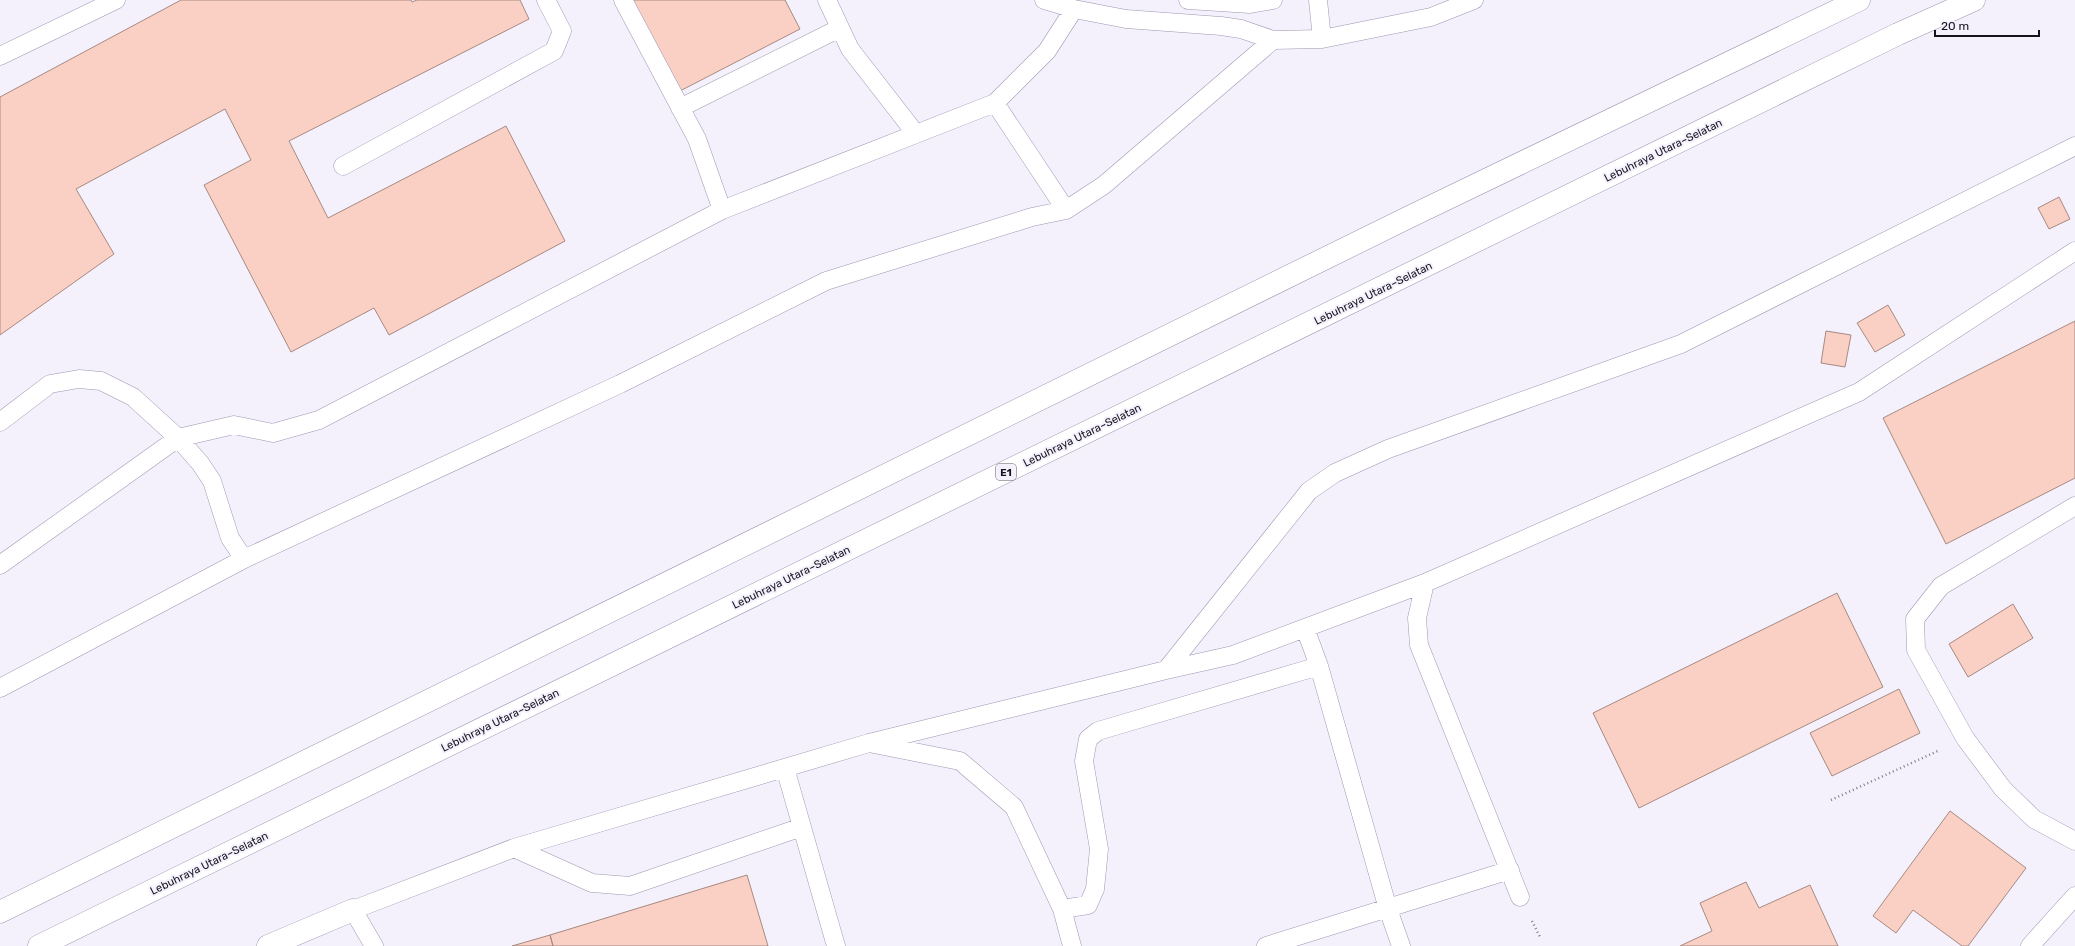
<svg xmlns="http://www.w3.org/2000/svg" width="2075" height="946" viewBox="0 0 2075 946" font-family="Rubik,sans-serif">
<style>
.building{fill:#fad0c4;stroke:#a78980}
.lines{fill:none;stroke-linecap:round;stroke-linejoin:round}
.service-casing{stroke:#9d97b2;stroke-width:19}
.motorway-casing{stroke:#9d97b2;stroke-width:23}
.path{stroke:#7f7c87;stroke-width:2.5;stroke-dasharray:1 3;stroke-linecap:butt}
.service{stroke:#fff;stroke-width:18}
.motorway{stroke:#fff;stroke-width:22}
.labels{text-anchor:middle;stroke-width:4;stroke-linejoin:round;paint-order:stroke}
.shield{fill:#f4f1fd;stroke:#585560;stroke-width:1}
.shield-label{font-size:10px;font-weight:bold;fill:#15121c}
.street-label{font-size:11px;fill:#15121c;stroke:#f4f1fd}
</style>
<rect width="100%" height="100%" fill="#f4f1fd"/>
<!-- building -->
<path class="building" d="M181 0H411L412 2 417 0H520L529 19 289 141 328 218 506 126 565 241 389 335 374 308 291 352 204 185 251 160 225 109 76 189 114 254 0 335V97Z
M631 0H785L800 29 678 92Z
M2059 197 2070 219 2049 229 2038 208Z
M1888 305 1905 335 1875 352 1857 323Z
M2075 321V478L1946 544 1883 418Z
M1826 331 1851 335 1845 367 1821 363Z
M1837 593 1883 687 1639 808 1593 713Z
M2013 604 2033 638 1968 677 1949 644Z
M1899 689 1920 733 1832 776 1810 733Z
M1950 811 2026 868 1968 946H1962L1913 910 1896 933 1873 916Z
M747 875 768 946H553L550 935Z
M1746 882 1759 908 1810 885 1838 946H1680L1712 931 1700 903Z
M550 935 553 946H512Z"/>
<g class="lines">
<defs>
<path id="service" d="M623 0 697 139 722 210
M827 0 850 49 916 134
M1044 0 1074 9 1126 19 1221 26 1241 29 1273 40 1322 39 1431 17 1474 0
M1188 0 1250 4 1273 0
M1318 0 1322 39
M0 56 116 0
M995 103 1066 210
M680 108 840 28
M343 166 554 51 562 31 546 0
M0 422 50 384 79 379 101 381 133 397 178 438 234 425 273 433 319 420 722 210 995 103 1047 51 1074 9
M2075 506 1941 586 1915 619 1916 650 1965 738 2003 789 2034 819 2075 841
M0 565 178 438 200 463 212 481 230 538 244 559
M1425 583 1417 618 1419 645 1520 897
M1305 628 1319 666 1388 909 1401 946
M1166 670 1309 491 1335 473 1388 449 1681 344 2075 146
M0 688 244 559 620 384 826 281 1032 217 1066 210 1104 185 1273 40
M869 743 1166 670 1233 655 1425 583 1859 392 2075 251
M785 768 836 946
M514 848 592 883 630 886 802 827
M1062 909 1088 905 1095 889 1099 849 1084 761 1088 739 1098 731 1319 666
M374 946 353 910 514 848 869 743 960 761 1014 807 1062 909 1072 946
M1266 946 1510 870
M2030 946 2075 896"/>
<path id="motorway" d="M0 912 1405 219 1859 0
M39 946 1898 34 1974 0
M268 946 353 910"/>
</defs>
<!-- service casing -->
<use href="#service" class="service-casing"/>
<!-- motorway casing -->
<use href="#motorway" class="motorway-casing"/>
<!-- path -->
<path class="path" d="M1831 800 1940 750
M1532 921 1540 937"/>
<!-- service -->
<use href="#service" class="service"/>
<!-- motorway -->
<use href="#motorway" class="motorway"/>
</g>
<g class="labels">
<!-- shield labels -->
<rect class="shield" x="996" y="464" width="20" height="16" rx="3"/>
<g class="shield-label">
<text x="1006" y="476">E1</text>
</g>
<!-- street labels -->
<g class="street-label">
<text transform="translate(1663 150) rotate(-26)" y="4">Lebuhraya Utara–Selatan</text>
<text transform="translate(1373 293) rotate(-26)" y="4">Lebuhraya Utara–Selatan</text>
<text transform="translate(1082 435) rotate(-26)" y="4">Lebuhraya Utara–Selatan</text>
<text transform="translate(791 577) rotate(-26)" y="4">Lebuhraya Utara–Selatan</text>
<text transform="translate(500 720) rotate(-26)" y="4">Lebuhraya Utara–Selatan</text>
<text transform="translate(209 863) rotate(-26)" y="4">Lebuhraya Utara–Selatan</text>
</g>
</g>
<!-- scale -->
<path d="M1935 30v6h104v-6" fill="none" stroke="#15121c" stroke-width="2"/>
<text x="1941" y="30" font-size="12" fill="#15121c" stroke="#f4f1fd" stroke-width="3" paint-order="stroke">20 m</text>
</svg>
